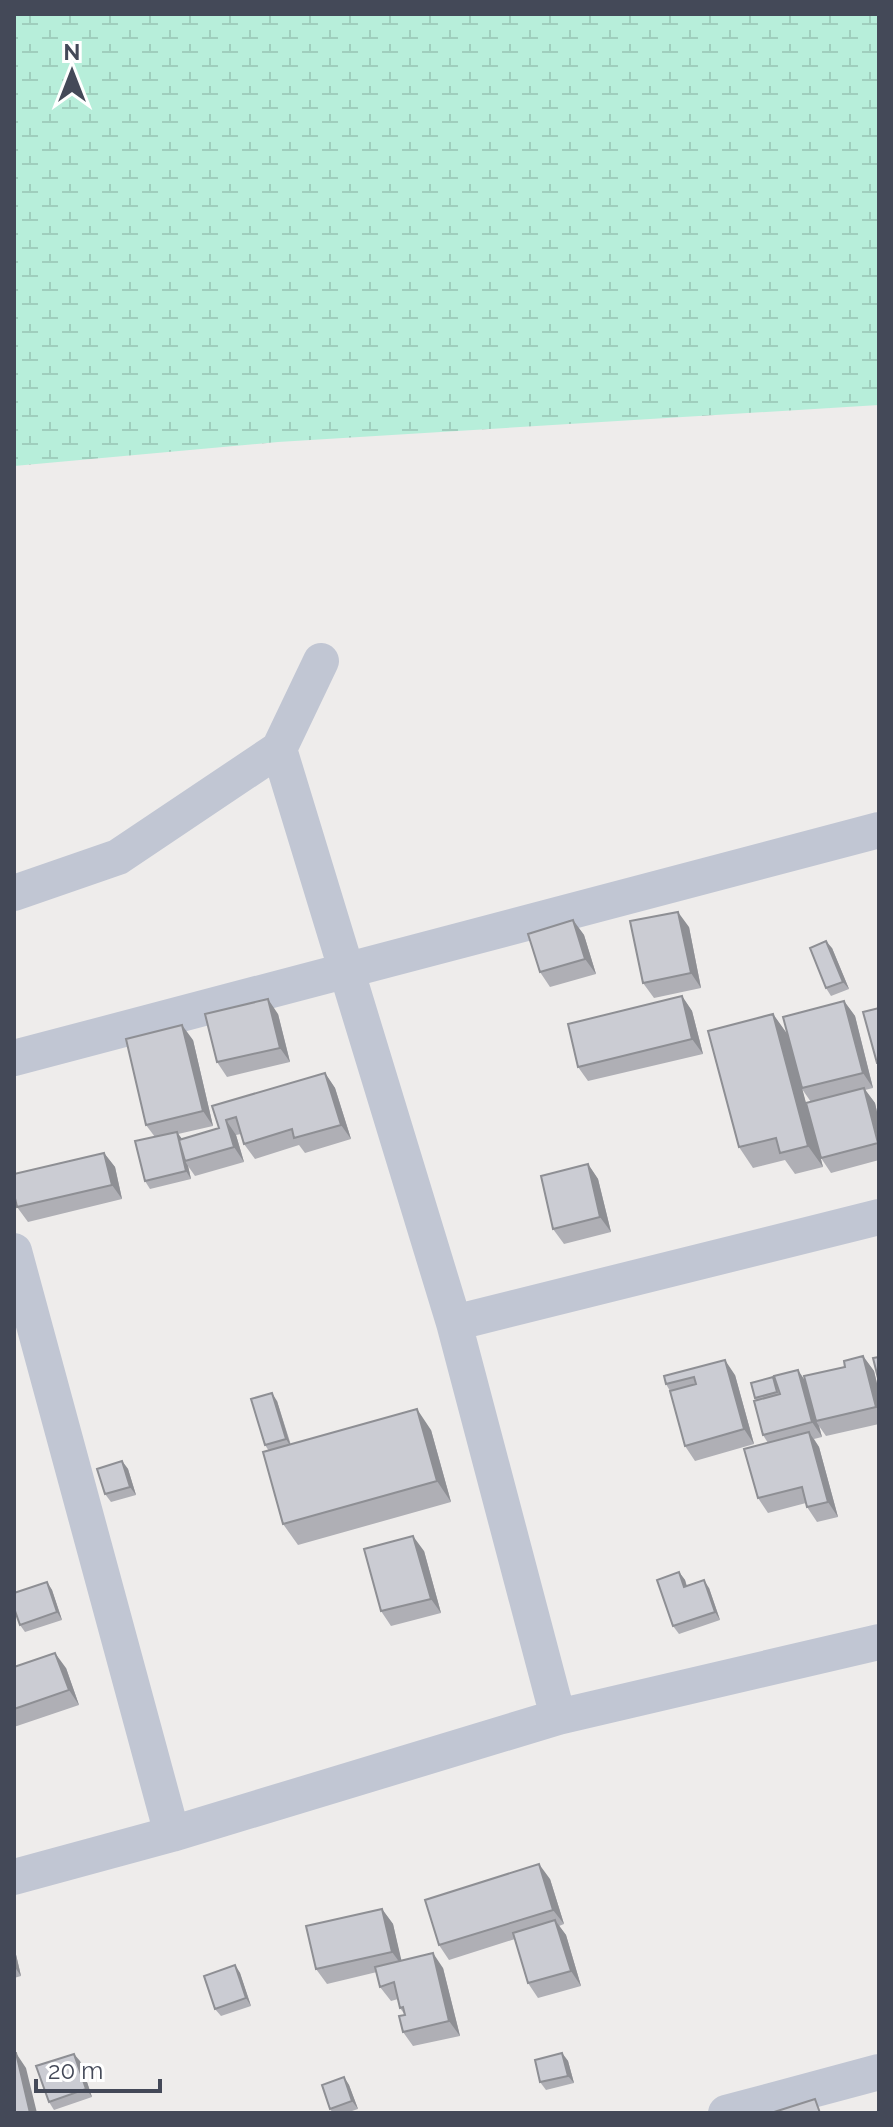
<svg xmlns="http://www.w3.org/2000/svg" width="893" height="2127" viewBox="0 0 893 2127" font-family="Raleway,sans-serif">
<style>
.wetland{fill:url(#wetland-marsh)}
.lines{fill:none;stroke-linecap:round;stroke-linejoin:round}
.street{stroke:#c1c6d3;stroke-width:36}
.wall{fill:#afafb5}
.shaded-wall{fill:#8e8f94}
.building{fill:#cbccd3;stroke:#8e8f94;stroke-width:2}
</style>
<defs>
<pattern id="wetland-marsh" width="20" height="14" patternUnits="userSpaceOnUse" patternTransform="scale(2)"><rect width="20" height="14" fill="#b7eeda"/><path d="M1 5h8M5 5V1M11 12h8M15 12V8" fill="none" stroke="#9fcebd"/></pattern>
</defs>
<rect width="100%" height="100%" fill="#eeeceb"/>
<!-- wetland -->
<path class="wetland" d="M14 14H879V405L278 442 14 466Z"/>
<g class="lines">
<!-- street -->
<path class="street" d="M279 749 454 1323 558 1717
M14 893 118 857 279 749 321 661
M14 1058 879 830
M14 1251 172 1834
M454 1323 879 1217
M14 1877 172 1834 558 1717 879 1642
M726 2113 879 2072"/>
</g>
<!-- wall -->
<path class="wall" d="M573 920 584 935 596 974 550 987 540 972Z
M689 927 701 988 654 998 643 983Z
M832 948 849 989 831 996 826 988Z
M682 996 692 1011 703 1054 588 1081 578 1067Z
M844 1001 855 1016 873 1088 865 1090 875 1103 879 1121V1160L831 1173 821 1158 811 1102 802 1089 823 1167 795 1174 785 1160 753 1168 739 1147 773 1014 787 1034Z
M278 1014 290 1062 227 1077 217 1062Z
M193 1040 213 1126 178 1134 182 1139 219 1128 212 1106 325 1073 335 1088 351 1139 305 1153 299 1145 255 1159 244 1144 241 1134 236 1135 244 1162 195 1176 188 1166 191 1179 150 1189 145 1181 155 1137 146 1125Z
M104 1153 115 1167 122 1199 28 1222 17 1207Z
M588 1164 598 1179 611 1232 564 1244 553 1229Z
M863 1356 874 1371 879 1392V1424L826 1436 819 1426 822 1437 814 1439 819 1447 838 1517 817 1522 807 1507 806 1503 768 1513 758 1498 768 1443 763 1435 755 1398 773 1377 776 1380 806 1381 845 1367Z
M735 1375 754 1444 695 1461 685 1446 670 1391 666 1384 664 1376Z
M277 1401 291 1445 431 1430 451 1502 298 1545 283 1524 269 1451 265 1445Z
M122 1461 128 1469 136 1495 111 1502 105 1494Z
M424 1551 441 1613 391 1626 381 1611Z
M679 1572 685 1580 687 1586 709 1588 720 1620 679 1634 673 1626Z
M47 1582 52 1590 62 1620 25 1632 20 1625Z
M14 1667 66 1668 79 1705 14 1727Z
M550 1879 564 1924 559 1926 566 1935 581 1986 538 1998 528 1983 515 1939 449 1960 439 1945Z
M382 1909 393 1924 401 1961 443 1968 460 2036 413 2046 403 2032 405 2015 400 2008 398 1999 391 2001 380 1987 377 1972 327 1984 316 1969Z
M14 1946 21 1976 14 1978Z
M235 1965 240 1973 251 2006 221 2016 215 2009Z
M562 2053 568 2061 574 2083 546 2090 540 2082Z
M80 2061 92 2097 54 2110 49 2102Z
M344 2077 349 2085 358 2109 346 2113H333L330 2109Z"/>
<!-- shaded-wall -->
<path class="shaded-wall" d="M678 912 689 927 701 988 691 973Z
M573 920 584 935 596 974 585 959Z
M826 941 832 948 849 989 843 982Z
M682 996 692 1011 703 1054 692 1039Z
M268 999 278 1014 290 1062 280 1048Z
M844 1001 855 1016 873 1088 863 1073Z
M773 1014 788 1035 823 1167 808 1146Z
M182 1025 193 1040 213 1126 203 1111Z
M325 1073 335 1088 351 1139 341 1125Z
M864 1088 875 1103 879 1121V1144Z
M226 1120 236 1135 244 1162 234 1147Z
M177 1132 182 1139 185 1161 188 1166 191 1179 186 1171Z
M104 1153 115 1167 122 1199 112 1185Z
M588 1164 598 1179 611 1232 600 1217Z
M863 1356 874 1371 879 1392V1411L876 1407Z
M725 1360 735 1375 754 1444 744 1429Z
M798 1370 808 1385 816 1421 819 1426 822 1437 812 1422Z
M272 1393 277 1401 291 1447 286 1439Z
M417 1409 431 1430 451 1502 437 1481Z
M809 1432 819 1447 838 1517 828 1502Z
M122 1461 128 1469 136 1495 130 1487Z
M413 1536 424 1551 441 1613 431 1599Z
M679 1572 685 1580 689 1595 684 1587Z
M704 1580 709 1588 720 1620 715 1612Z
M47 1582 52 1590 62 1620 57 1612Z
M55 1653 66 1668 79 1705 69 1690Z
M539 1864 550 1879 564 1924 553 1910Z
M382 1909 393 1924 403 1967 392 1952Z
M555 1920 566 1935 581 1986 571 1971Z
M14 1946 21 1976 14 1966Z
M433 1953 443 1968 460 2036 449 2021Z
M235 1965 240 1973 251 2006 246 1998Z
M16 2053 26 2068 37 2113H30Z
M562 2053 568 2061 574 2083 568 2076Z
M74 2054 80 2061 92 2097 86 2089Z
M344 2077 349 2085 358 2109 352 2101Z"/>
<!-- building -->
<path class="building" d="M678 912 691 973 643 983 630 921Z
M573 920 585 959 540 972 528 934Z
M826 941 843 982 826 988 810 948Z
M682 996 692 1039 578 1067 568 1024Z
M268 999 280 1048 217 1062 205 1014Z
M844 1001 863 1073 802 1088 783 1017Z
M879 1008V1063H877L863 1012Z
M773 1014 808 1146 780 1153 776 1138 739 1147 708 1031Z
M182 1025 203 1111 146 1125 126 1039Z
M325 1073 341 1125 294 1138 292 1129 244 1144 236 1117 226 1120 234 1147 185 1161 179 1140 219 1128 212 1106Z
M864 1088 878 1143 821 1158 806 1103Z
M177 1132 186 1171 145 1181 135 1141Z
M104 1153 112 1185 17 1207 14 1194V1174Z
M588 1164 600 1217 553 1229 541 1176Z
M863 1356 876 1407 816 1421 804 1376 845 1367 844 1361Z
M879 1357V1382L873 1358Z
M725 1360 744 1429 685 1446 670 1391 696 1384 694 1377 666 1384 664 1376Z
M798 1370 812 1422 763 1435 754 1401 780 1394 774 1376Z
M773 1377 777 1392 755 1398 751 1383Z
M272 1393 286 1439 265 1445 251 1399Z
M417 1409 437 1481 283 1524 263 1452Z
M809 1432 828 1502 807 1507 802 1487 758 1498 744 1449Z
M122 1461 130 1487 105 1494 97 1469Z
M413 1536 431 1599 381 1611 364 1549Z
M679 1572 684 1587 704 1580 715 1612 673 1626 657 1580Z
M47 1582 57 1612 20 1625 14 1608V1593Z
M55 1653 69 1690 14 1709V1667Z
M539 1864 553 1910 439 1945 425 1900Z
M382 1909 392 1952 316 1969 306 1926Z
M555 1920 571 1971 528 1983 513 1933Z
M433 1953 449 2021 403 2032 399 2016 405 2015 403 2007 400 2008 394 1982 380 1987 375 1967Z
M235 1965 246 1998 215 2009 204 1976Z
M14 2053H16L30 2113H14Z
M562 2053 568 2076 540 2082 535 2060Z
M74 2054 86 2089 49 2102 36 2066Z
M344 2077 352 2101 330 2109 322 2085Z
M815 2099 820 2113H771Z"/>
<!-- border -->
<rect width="893" height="2127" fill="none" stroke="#444958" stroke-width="32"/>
<!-- north arrow -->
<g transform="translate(72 72)" stroke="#ffffff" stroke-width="6" paint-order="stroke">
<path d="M0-6L14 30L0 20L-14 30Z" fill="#444958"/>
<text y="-12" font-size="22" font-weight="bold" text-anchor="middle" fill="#444958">N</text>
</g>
<!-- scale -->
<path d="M36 2079v12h124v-12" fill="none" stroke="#444958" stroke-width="4"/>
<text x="48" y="2079" font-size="24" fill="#444958" stroke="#ffffff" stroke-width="6" paint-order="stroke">20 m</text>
</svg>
